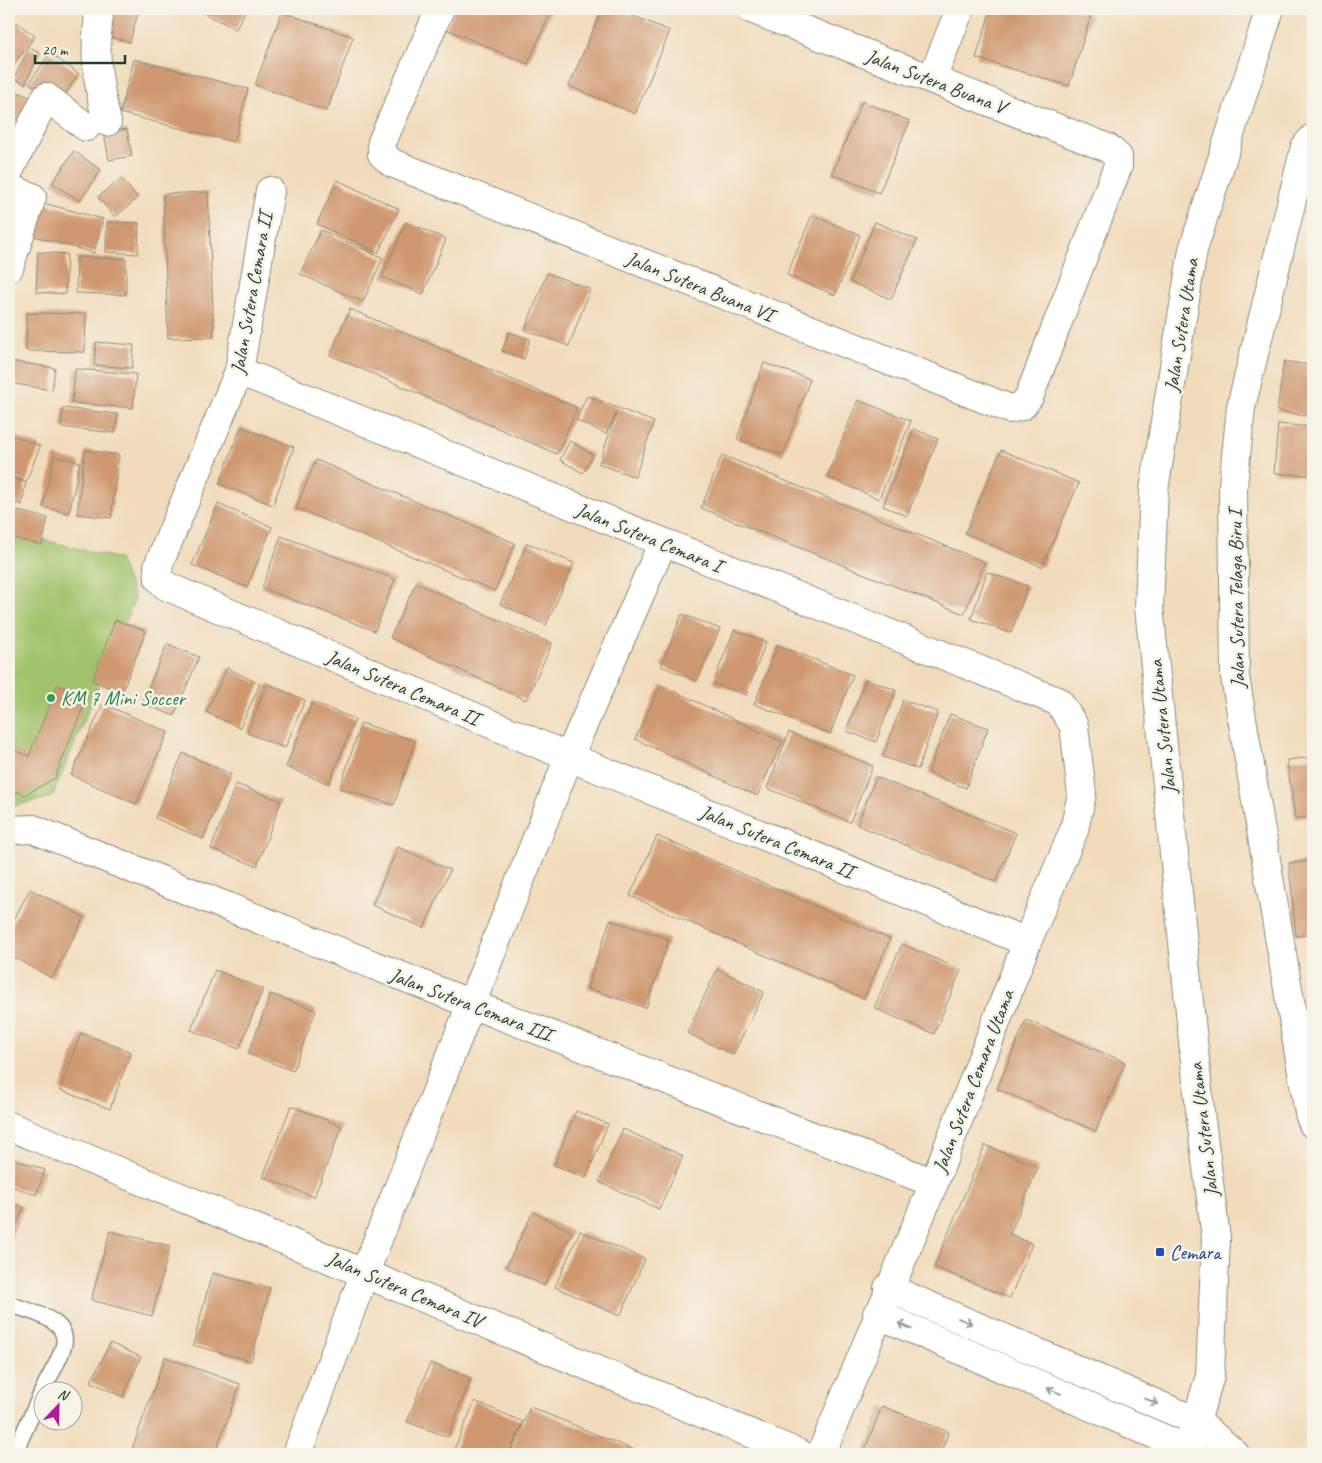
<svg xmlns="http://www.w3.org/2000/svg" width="1322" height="1463" viewBox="0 0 1322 1463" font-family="Caveat,sans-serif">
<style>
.green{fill:#a2c36c;stroke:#608050}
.building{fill:#cf9870}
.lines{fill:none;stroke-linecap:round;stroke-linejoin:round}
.service-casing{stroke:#888c78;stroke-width:18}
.minor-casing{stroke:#888c78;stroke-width:30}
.tertiary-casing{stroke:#888c78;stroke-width:30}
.service{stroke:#fff;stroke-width:15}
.minor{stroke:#fff;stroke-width:28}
.tertiary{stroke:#fff;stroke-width:28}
.oneway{stroke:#8f9e9a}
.leisure-dot{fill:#2e9e5b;stroke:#f7f3e8;stroke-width:2}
.transit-dot{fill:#1a4fb4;stroke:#f7f3e8;stroke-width:2}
.labels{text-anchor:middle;stroke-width:5;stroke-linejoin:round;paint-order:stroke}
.street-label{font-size:20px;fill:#1f3d34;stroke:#f7f3e8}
.leisure-label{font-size:20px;fill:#27864d;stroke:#f7f3e8;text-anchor:start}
.transit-label{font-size:20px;fill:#164399;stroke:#f7f3e8;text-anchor:start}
</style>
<rect width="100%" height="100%" fill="#f7f3e8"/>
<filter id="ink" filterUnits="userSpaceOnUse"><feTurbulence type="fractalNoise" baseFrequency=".02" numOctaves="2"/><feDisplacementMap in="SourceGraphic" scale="10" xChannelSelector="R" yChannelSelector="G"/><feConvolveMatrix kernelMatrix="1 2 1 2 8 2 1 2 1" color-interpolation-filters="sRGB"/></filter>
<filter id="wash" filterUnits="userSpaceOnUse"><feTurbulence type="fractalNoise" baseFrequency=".0096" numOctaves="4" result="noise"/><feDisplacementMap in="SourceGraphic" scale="20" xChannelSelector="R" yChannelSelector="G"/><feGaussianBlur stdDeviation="1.12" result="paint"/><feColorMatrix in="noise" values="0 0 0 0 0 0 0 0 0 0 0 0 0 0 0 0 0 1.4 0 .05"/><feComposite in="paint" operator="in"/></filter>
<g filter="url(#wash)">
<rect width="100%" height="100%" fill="#f2dbbc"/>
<!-- green -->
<path class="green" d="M9 531 119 559 135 598 52 797 9 807Z"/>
<g id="blocks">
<!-- building -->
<path class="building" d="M105 9H139L130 42 99 34Z
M208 9H246L236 29 205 14Z
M455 9H552L528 64 446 29Z
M602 9H617L670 31 635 114 569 86Z
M991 9H1069L1091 15 1069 86 976 58Z
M282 12 353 37 327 111 255 85Z
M12 19 35 36 11 69 9 23Z
M29 48 40 53 25 84 14 78Z
M50 53 79 74 58 104 29 83Z
M134 59 248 89 234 142 120 113Z
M11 89 39 101 29 124 9 115V94Z
M862 101 910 121 879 193 832 174Z
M9 126 24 135 9 148Z
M127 129 132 156 109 160 104 133Z
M74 151 101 170 80 201 52 183Z
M121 178 138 198 115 217 98 197Z
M337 180 399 209 378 253 317 224Z
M208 192 214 337 168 338 163 194Z
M43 203 103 219 94 253 34 236Z
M812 215 860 235 835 295 787 275Z
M107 222 139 223 138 254 106 252Z
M406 222 446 239 423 294 382 277Z
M875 222 917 240 891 299 850 282Z
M321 230 383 258 363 302 300 274Z
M38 252 67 254 65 294 36 292Z
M77 257 126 259V295L76 293Z
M547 273 590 289 569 346 525 330Z
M350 309 577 408 557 454 330 355Z
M27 313 86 314 85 352 26 351Z
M509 332 530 339 524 359 502 351Z
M96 342 134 345 132 368 94 365Z
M9 361 55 368 52 390 9 383Z
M1284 361 1313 366V417L1277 411Z
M764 363 810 379 783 455 737 439Z
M75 369 136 374 133 408 72 403Z
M587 396 654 422 635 477 599 464 617 412 606 434 576 420Z
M858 400 911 421 879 499 827 477Z
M63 408 118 414 115 433 61 427Z
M1278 424 1313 427V476L1274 473Z
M241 427 294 447 273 505 219 484Z
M914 429 938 439 907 516 883 506Z
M9 434 40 446 26 482 9 476Z
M570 441 593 455 583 473 560 460Z
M85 450 119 455 111 518 77 514Z
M1001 450 1079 483 1042 567 965 533Z
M722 455 985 562 964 614 701 508Z
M54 456 80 462 69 513 43 507Z
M316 460 515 543 495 591 296 508Z
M9 478 26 482 22 505 9 502Z
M218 504 272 527 247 587 192 565Z
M9 509 48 518 42 545 9 537Z
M281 536 395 579 375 631 262 588Z
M527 543 574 563 546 625 500 604Z
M987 572 1028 586 1011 633 971 619Z
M416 583 552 644 526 700 390 638Z
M682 614 720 629 697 681 661 666Z
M115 620 146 631 122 692 92 681Z
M734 630 766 642 746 695 713 683Z
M167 644 199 657 174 716 142 703Z
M778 645 853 675 830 734 754 704Z
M227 668 260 684 240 728 206 712Z
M866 679 896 690 876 742 846 731Z
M267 684 305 700 285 748 247 733Z
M57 685 87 697 55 778 25 795 9 789V748L29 756Z
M661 685 782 742 757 796 635 739Z
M903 700 938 712 918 769 883 757Z
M312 702 355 719 329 784 286 767Z
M103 704 168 732 136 804 71 775Z
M950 714 988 728 966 788 928 773Z
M361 723 415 741 394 805 340 788Z
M789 732 873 766 850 822 767 788Z
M183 753 231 774 203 839 155 818Z
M1313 757V816L1295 819 1287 760Z
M876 777 1016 833 996 882 857 825Z
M236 784 281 801 257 866 211 849Z
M657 836 890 939 864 999 630 896Z
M398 847 450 870 424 928 372 905Z
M1313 861V934L1296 936 1289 863Z
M30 889 84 917 52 978 9 955V929Z
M610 920 669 939 646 1008 587 988Z
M902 944 961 970 934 1034 874 1008Z
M717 969 764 992 733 1055 687 1033Z
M215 970 263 989 239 1049 191 1030Z
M271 994 316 1010 293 1071 248 1054Z
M1026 1020 1125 1062 1096 1131 997 1089Z
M81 1033 131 1052 110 1109 60 1090Z
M291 1106 342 1126 314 1197 263 1177Z
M576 1111 608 1124 586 1178 554 1165Z
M623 1129 683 1156 659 1209 599 1182Z
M985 1145 1038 1167 1010 1234 1032 1244 1010 1298 934 1267Z
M9 1157 45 1170 36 1195 9 1185Z
M9 1201 24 1207 9 1243Z
M533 1212 572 1232 544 1286 506 1267Z
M110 1231 170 1246 152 1316 91 1300Z
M580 1231 645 1259 620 1316 555 1287Z
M212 1273 270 1288 251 1361 193 1345Z
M110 1343 141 1357 123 1397 91 1382Z
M165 1357 240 1384 215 1454H137L131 1452Z
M430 1363 471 1378 448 1437 407 1422Z
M475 1401 523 1422 509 1454H458L453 1452Z
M882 1406 949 1432 940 1454H863Z
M530 1407 569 1423 643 1454H510Z"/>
</g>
</g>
<g filter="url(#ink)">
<use href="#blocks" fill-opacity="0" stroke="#888c78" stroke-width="1"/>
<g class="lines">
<defs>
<path id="service" d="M9 1304C26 1311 69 1318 64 1344 61 1359 49 1376 43 1390
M14 1454 42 1392"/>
<path id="minor" d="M100 9C93 51 97 81 107 122
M440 9 382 142V154L392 163 1010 409 1022 406 1029 397 1118 166V157L1108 148 751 9
M932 79 960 9
M1313 138 1305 147 1241 407 1233 486 1235 677 1309 1113 1313 1124
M9 171 46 97 86 127
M9 188 32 197 9 268
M270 191 239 371 158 566 159 579 166 586 569 757 1027 942
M239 371 1059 702 1074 726 1082 794 1074 830 1027 942 934 1183 821 1454
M9 830 33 829 471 1004 934 1183
M9 1126 800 1454
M888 1288 1196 1421 1235 1454
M877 1314 1188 1449 1193 1454
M297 1454 365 1272 569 757 663 542"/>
<path id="tertiary" d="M1186 1454 1210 1376 1216 1238 1201 1120 1149 607 1154 490 1193 250 1270 9"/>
</defs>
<!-- service casing -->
<use href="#service" class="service-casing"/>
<!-- minor casing -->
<use href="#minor" class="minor-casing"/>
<!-- tertiary casing -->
<use href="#tertiary" class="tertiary-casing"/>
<!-- service -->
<use href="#service" class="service"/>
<!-- minor -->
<use href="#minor" class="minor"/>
<!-- tertiary -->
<use href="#tertiary" class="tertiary"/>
</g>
<!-- one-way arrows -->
<defs><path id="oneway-shaft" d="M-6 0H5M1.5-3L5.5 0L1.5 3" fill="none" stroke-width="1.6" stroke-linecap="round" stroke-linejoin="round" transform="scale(1.25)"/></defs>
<g class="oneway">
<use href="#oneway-shaft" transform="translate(965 1321) rotate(23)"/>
<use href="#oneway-shaft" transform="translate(905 1326) rotate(-156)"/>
<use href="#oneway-shaft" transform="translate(1054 1391) rotate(-157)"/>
<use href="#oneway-shaft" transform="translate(1151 1401) rotate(23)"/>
</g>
</g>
<!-- markers -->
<circle class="leisure-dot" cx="51" cy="698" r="5"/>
<rect class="transit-dot" x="1155" y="1247" width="10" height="10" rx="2.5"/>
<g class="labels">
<!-- street labels -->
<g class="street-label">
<text transform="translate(936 81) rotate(21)" y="7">Jalan Sutera Buana V</text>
<text transform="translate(700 286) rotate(22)" y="7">Jalan Sutera Buana VI</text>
<text transform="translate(251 293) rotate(-80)" y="7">Jalan Sutera Cemara II</text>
<text transform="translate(1181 325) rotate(-81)" y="7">Jalan Sutera Utama</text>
<text transform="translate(649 537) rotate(22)" y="7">Jalan Sutera Cemara I</text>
<text transform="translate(1236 599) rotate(-91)" y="7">Jalan Sutera Telaga Biru I</text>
<text transform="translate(403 687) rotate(23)" y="7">Jalan Sutera Cemara II</text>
<text transform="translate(1162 727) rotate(-96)" y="7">Jalan Sutera Utama</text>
<text transform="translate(777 841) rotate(22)" y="7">Jalan Sutera Cemara II</text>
<text transform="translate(471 1004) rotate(21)" y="7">Jalan Sutera Cemara III</text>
<text transform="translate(973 1081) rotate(-69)" y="7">Jalan Sutera Cemara Utama</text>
<text transform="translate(1203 1130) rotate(-97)" y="7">Jalan Sutera Utama</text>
<text transform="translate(405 1289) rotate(23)" y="7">Jalan Sutera Cemara IV</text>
</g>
<!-- leisure labels -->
<g class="leisure-label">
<text x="61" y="705">KM 7 Mini Soccer</text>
</g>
<!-- transit labels -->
<g class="transit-label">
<text x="1170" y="1259">Cemara</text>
</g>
</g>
<!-- margin -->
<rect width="1322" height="1463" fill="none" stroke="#f7f3e8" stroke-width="30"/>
<!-- north arrow -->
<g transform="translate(58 1406) rotate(22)"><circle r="24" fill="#f7f3e8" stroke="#a1aaa0"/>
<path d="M0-4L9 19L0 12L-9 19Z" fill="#b5179e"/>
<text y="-8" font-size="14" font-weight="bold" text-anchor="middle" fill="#1f3d34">N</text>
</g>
<!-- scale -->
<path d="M35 55v8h90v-8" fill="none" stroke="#1f3d34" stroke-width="2.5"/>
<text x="42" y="55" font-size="15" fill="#1f3d34" stroke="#f7f3e8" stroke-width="4" paint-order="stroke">20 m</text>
</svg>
